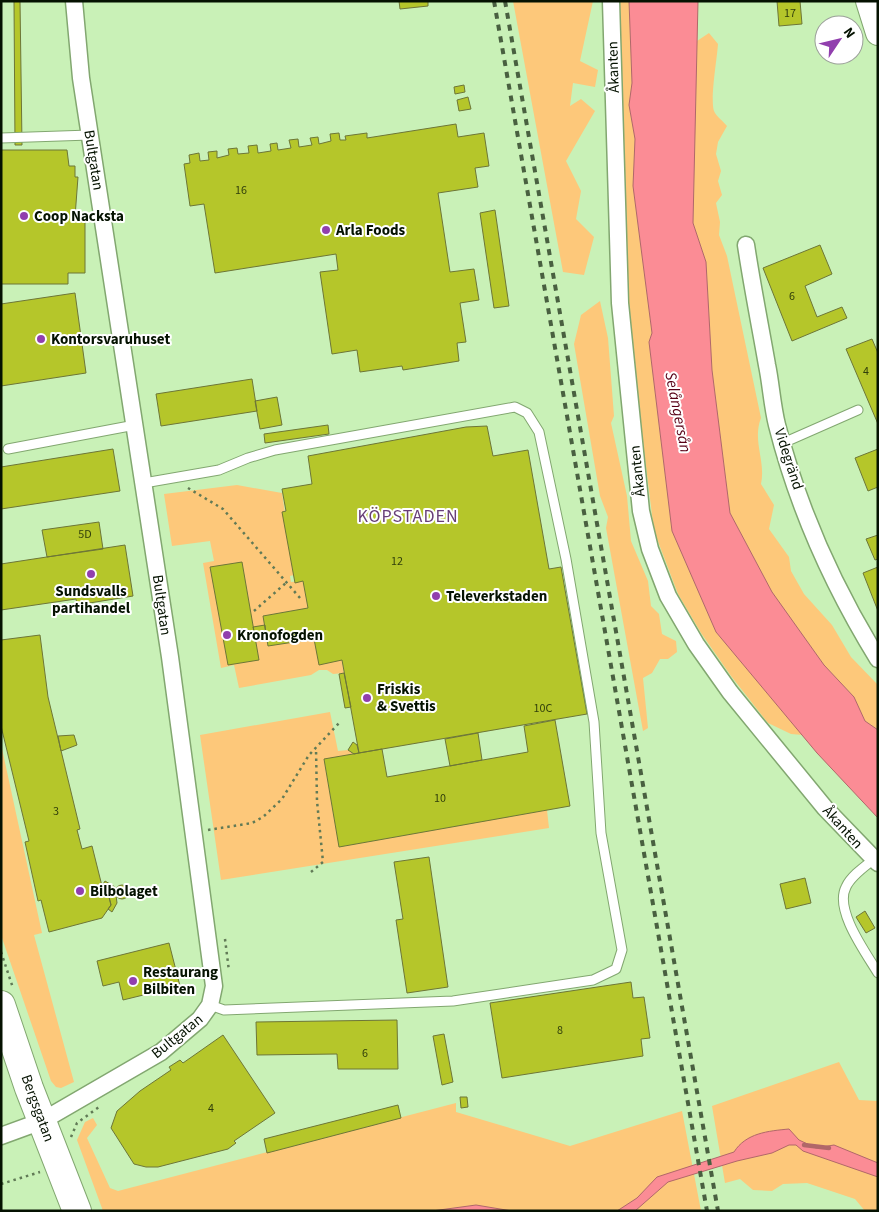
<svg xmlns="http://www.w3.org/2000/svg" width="879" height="1212" viewBox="0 0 879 1212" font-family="'Source Sans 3',sans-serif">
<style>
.green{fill:#fdc87a}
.water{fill:#fb8c95;stroke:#b16769}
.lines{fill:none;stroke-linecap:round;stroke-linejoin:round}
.stream{stroke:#b16769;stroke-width:4.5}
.building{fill:#b5c62a;stroke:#6d7637}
.lane-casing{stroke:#82a770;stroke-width:11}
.street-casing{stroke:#82a770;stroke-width:19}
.secondary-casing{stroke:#82a770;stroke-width:26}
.highway-casing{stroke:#82a770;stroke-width:30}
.path{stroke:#617a56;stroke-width:2.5;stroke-dasharray:2.5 4;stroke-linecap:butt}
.lane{stroke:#fff;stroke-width:9}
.street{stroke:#fff;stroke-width:16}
.secondary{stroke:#fff;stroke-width:24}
.highway{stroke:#fff;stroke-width:28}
.rail{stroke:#496040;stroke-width:4;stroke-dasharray:6 6;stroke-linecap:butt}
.poi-dot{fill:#913fae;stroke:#fff;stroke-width:2}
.labels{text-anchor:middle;stroke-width:4;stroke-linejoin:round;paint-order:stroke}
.number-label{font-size:12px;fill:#313f0b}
.street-label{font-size:15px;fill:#051201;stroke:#fff}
.poi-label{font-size:15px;font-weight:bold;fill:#051201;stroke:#fff;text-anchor:start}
.water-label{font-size:16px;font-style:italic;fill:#580016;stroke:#fff}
.quarter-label{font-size:18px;letter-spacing:1px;fill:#683f77;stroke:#fff}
</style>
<rect width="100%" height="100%" fill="#c9f1b7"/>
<!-- green -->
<path class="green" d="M513 1H593L580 61 598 70 595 87 573 83 570 106 581 99 595 111 566 161 581 191 576 219 594 237 584 275 563 272Z
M616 1H629L632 83 629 105 635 139 633 186 652 333 649 342 672 531 716 632 803 735 791 734 768 723 731 676 701 633 678 594 654 531 623 280Z
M709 33 718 44C717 59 710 99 714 111 716 116 724 122 727 126L718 142 716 154 721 171 718 181 722 195 716 203 720 222 719 235 727 256 761 418C752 441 766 461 761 484L774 505 769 529 789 557 791 571 804 594 832 625 851 657 878 685V730L865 721 854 697 824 665 772 592 730 513 712 370 706 262 693 223 697 41Z
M600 301 608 338 614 416 611 423 627 496 631 541 648 581 651 606 659 614 662 634 676 641 677 652 668 659H660L652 673 643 678 648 728 643 731 606 528 608 517 600 496 574 344 581 315Z
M237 485 282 493 294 575 290 576 291 582 303 581 308 608 263 616 268 646 314 639 342 660 344 673 333 674 327 670H319L311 675 239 688 234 665 221 668 203 563 214 561 210 541 172 546 164 494Z
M330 712 338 751 348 750 354 754 324 760 339 847 547 810 549 828 221 880 200 735Z
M1 744 42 933 34 935 74 1082 61 1088 56 1087 51 1081 1 935Z
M839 1062 859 1100 878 1101V1211H865L855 1199 807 1183 783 1184 772 1191 753 1190 740 1179 725 1183 712 1106Z
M456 1103V1112L570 1146 682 1111 701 1211H635L667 1182 657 1178 637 1198 617 1211H512L476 1205 432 1211H103L77 1140 85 1122 93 1118 97 1125 87 1138 110 1188 118 1191Z"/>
<!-- water -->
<path class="water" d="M629 1H698L693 223 706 262 712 370 730 513 772 592 824 665 854 697 865 721 878 730V818L817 753 716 632 672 531 649 342 652 333 633 186 635 139 629 105 632 83Z
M789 1129 799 1140 816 1148 834 1145 878 1163V1177L803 1151 796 1145H789L772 1153 737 1161 668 1182 635 1211H617L637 1198 657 1177 734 1152C746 1133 768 1131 789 1129Z
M476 1205 512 1211H432Z"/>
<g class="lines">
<!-- stream -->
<path class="stream" d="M804 1145 829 1148"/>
</g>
<!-- building -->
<path class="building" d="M14 1H20L22 145H15Z
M399 1H428V6L400 9Z
M777 1H800L802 24 779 26Z
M464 85 465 92 455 94 454 87Z
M468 97 471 109 459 111 457 100Z
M456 124 458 137 484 133 489 166 475 168 478 187 438 193 450 272 474 269 479 300 460 303 466 342 457 343 459 361 403 370 402 366 360 372 357 350 332 354 320 272 338 270 336 254 215 273 204 204 190 206 184 164 190 163 189 155 199 153 200 161 209 160 208 152 217 151V158L229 155 228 149 237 148 238 154 249 153 248 146 257 145 258 153 271 151 270 144 277 143 278 150 291 148 289 140 298 139 299 147 312 145 310 138 318 137 319 144 331 141 330 134 339 133 340 140H346L345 136 367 133V138Z
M1 150H67L69 166H75V177H78L75 217H85V273H68V284H1Z
M495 210 509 306 494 308 480 213Z
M820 245 832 274 805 286 817 317 842 307 847 318 792 341 763 268Z
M75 293 86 373 1 386V304Z
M872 339 878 353V424L846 349Z
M252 379 257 411 161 426 156 394Z
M277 397 282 425 260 429 255 401Z
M328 425 329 434 265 443 264 434Z
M487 426 493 456 528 450 549 569 561 567 587 714 359 753 342 660 319 665 314 639 268 646 263 616 308 608 303 581 295 583 282 512 286 511 282 489 312 484 308 456 466 427Z
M113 449 120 491 1 509V467Z
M878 449V487L868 491 855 458Z
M99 522 103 549 47 557 42 530Z
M878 535V559L875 560 866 539Z
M125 545 133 596 77 605 76 599 1 610V564Z
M242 562 259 660 228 665 210 567Z
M878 567V611L863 573Z
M265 625 266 634 255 636 253 627Z
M40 635 48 697 80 829 77 830 82 849 92 846 102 886 107 889 111 905 102 918 49 932 41 900 38 901 25 842 29 841 1 726V640Z
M344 673 351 707 345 708 339 674Z
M555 720 570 806 339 847 324 759 382 749 387 777 528 752 524 726Z
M478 733 482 760 450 766 445 739Z
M74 735 77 745 61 751 58 736Z
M353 742 357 745 359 753 354 754 348 750Z
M429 857 448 987 407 993 396 920 403 919 394 862Z
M805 878 811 903 786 909 780 884Z
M105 881 115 887 117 903 112 912 108 909 111 905 107 889 102 886Z
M115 892a7 7 0 1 1 14 0a7 7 0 1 1-14 0Z
M865 911 875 928 866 933 856 917Z
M169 943 180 986 123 1000 119 982 103 986 97 961Z
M631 982 633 998 644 997 650 1038 641 1039 643 1056 502 1078 490 1003Z
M397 1020 398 1069H338L337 1054 257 1055 256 1022Z
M444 1034 453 1082 442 1085 433 1036Z
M223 1035 275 1113 234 1141 236 1143 228 1149 158 1167H146L134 1164 111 1128 117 1111 140 1091 171 1070 169 1067 180 1060 183 1063Z
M460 1097H467L468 1107 461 1108Z
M398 1105 401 1118 267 1153 264 1139Z"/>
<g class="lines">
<defs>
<path id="lane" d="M1 138 90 135
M783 443 858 410
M8 449 135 425
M144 483 219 470 248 458 275 450 515 407 527 413 539 432 566 559 594 722 601 833 622 950 616 969 593 980 453 1001 224 1010 210 1005
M873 860C864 867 851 876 846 887 834 910 866 953 878 973"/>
<path id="street" d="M611 1 620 303 641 511 650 549 668 596 696 644 730 692 825 808 878 863
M746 245C752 285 760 325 767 365 771 384 772 405 777 425 798 508 833 586 878 659
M1 1136 42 1121 161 1052 200 1019 210 1005 214 986 170 657 81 78 74 1"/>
<path id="secondary" d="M868 1 878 33"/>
<path id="highway" d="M1 1005 29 1088 77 1211"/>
</defs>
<!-- lane casing -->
<use href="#lane" class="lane-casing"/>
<!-- street casing -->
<use href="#street" class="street-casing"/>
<!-- secondary casing -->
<use href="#secondary" class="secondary-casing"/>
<!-- highway casing -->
<use href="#highway" class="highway-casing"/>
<!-- path -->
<path class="path" d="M188 488 223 509 300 598
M254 611 287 582
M208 830 252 823 263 817 282 799 309 755 340 722
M311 872 323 862 317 801 316 749
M225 939 229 971
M1 952 13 988
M71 1137 77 1123 99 1107
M1 1184 40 1172"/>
<!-- lane -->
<use href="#lane" class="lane"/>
<!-- street -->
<use href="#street" class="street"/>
<!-- secondary -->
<use href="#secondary" class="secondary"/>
<!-- highway -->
<use href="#highway" class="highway"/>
<!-- rail -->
<path class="rail" d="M494 1 707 1211
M505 1 718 1211"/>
</g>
<!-- markers -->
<g class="poi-dot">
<circle cx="24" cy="216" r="5"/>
<circle cx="326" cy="230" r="5"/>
<circle cx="41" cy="339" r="5"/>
<circle cx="91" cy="574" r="5"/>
<circle cx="436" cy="596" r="5"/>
<circle cx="227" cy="635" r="5"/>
<circle cx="367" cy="698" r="5"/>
<circle cx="80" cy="891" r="5"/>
<circle cx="133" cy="981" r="5"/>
</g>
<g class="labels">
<!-- number labels -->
<g class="number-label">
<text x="790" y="17">17</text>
<text x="241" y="194">16</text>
<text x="792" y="300">6</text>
<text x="866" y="375">4</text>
<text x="85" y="538">5D</text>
<text x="397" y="565">12</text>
<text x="543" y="712">10C</text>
<text x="440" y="802">10</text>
<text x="56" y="815">3</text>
<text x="560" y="1034">8</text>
<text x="365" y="1057">6</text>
<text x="211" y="1112">4</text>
</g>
<!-- street labels -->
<g class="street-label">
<text transform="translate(613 67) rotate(-92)" y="5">Åkanten</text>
<text transform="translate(94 160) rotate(81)" y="5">Bultgatan</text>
<text transform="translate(789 459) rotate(72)" y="5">Videgränd</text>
<text transform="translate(637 471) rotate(-96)" y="5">Åkanten</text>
<text transform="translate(162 605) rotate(82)" y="5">Bultgatan</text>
<text transform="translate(843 827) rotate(48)" y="5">Åkanten</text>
<text transform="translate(177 1036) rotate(-39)" y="5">Bultgatan</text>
<text transform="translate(38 1108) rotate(70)" y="5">Bergsgatan</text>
</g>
<!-- poi labels -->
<g class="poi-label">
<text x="34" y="221">Coop Nacksta</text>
<text x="336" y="235">Arla Foods</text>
<text x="51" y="344">Kontorsvaruhuset</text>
<text x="91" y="596" text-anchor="middle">Sundsvalls<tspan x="91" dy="17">partihandel</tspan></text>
<text x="446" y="601">Televerkstaden</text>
<text x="237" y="640">Kronofogden</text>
<text x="377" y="694">Friskis<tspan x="377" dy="17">&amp; Svettis</tspan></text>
<text x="90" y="896">Bilbolaget</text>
<text x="143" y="977">Restaurang<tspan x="143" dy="17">Bilbiten</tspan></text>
</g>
<!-- water labels -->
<g class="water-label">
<text transform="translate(679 412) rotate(79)" y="6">Selångersån</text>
</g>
<!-- quarter labels -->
<g class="quarter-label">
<text x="408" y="522">KÖPSTADEN</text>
</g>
</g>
<!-- border -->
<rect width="879" height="1212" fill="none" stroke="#051201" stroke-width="5"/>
<!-- north arrow -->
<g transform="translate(839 40) rotate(55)"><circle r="24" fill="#ffffff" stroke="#9ba099"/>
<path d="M0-4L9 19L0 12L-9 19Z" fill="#913fae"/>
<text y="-8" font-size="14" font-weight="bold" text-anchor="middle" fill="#051201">N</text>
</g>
</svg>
